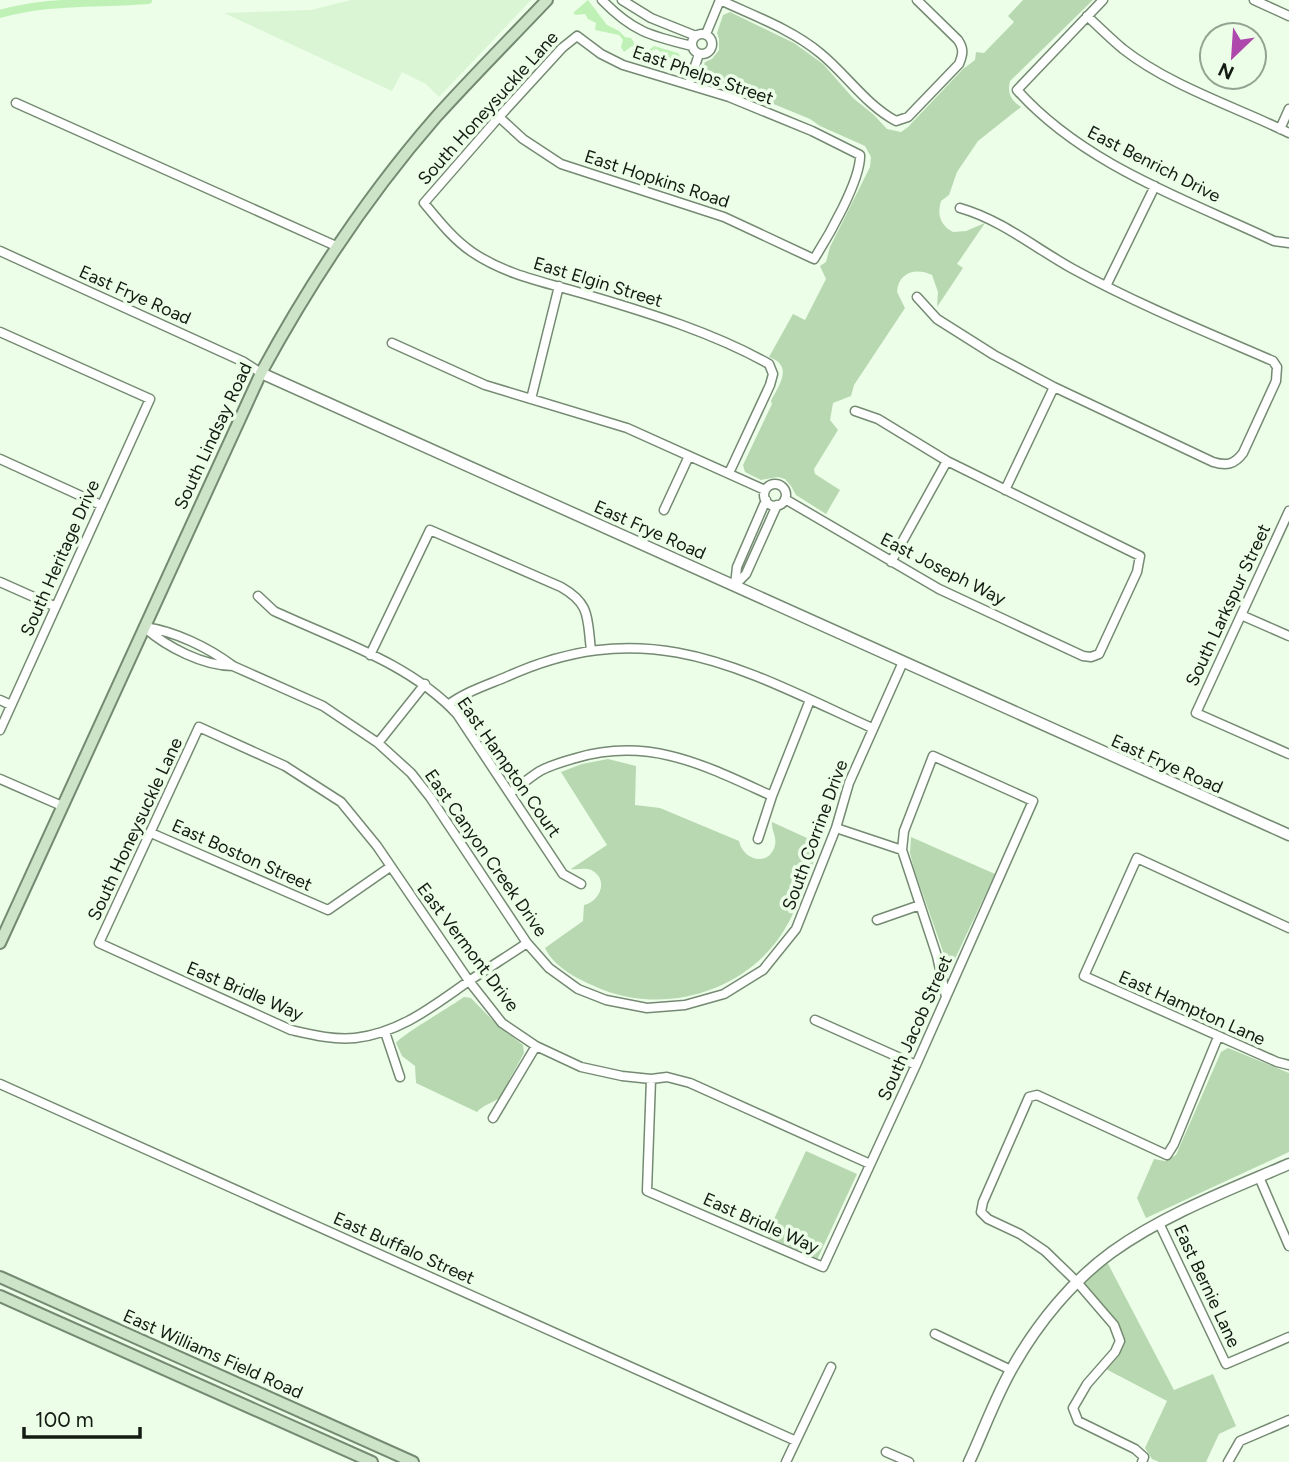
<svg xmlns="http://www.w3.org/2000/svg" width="1289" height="1462" viewBox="0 0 1289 1462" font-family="Figtree,sans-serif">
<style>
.built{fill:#d9f5d3}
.green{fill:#b7d8b0}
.water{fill:#bff1b6}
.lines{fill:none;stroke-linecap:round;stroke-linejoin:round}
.canal{stroke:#bff1b6;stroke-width:8}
.minor-casing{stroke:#758a72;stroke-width:11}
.tertiary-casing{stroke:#758a72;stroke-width:13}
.secondary-casing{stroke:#758a72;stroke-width:14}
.minor{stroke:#fff;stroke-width:8}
.tertiary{stroke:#fff;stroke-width:10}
.secondary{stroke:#cde4c8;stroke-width:10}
.labels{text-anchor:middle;stroke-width:7;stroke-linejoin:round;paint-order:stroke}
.street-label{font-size:18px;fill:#131b12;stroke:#ecfee8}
</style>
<rect width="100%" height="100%" fill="#ecfee8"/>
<!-- built -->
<path class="built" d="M351 0H531L439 97 426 84 402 72 392 91 224 13 311 10Z"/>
<!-- green -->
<path class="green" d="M1023 0H1093L1010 81C1007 93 1011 100 1021 107L978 141 957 172 949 195 941 201C937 215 940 225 953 232L966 231 985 223 957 264 963 268 937 307 938 292 932 275C915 267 898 273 897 292L905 308 854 385 851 396 833 403 830 420 838 430 814 469 815 474 840 490 826 514 796 495 791 486 785 479 778 477 761 480 745 472 743 465 772 404 771 401C779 385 794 366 769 357L793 314 805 320 826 279 820 266 826 262 830 247 870 167 871 157 865 146 820 126 810 119 749 94 703 81 700 75 705 62 712 59 719 50V39L717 33 723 15 730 12 794 43 823 64 853 98 874 115 887 129 901 132 908 127 963 69 975 60 976 52 984 53 1014 22 1008 16Z
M608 759 636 766 635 805 660 808 739 841C743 861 770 867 775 845 777 837 771 830 772 822L820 844C809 873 800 905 783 932 747 989 672 1013 609 992 587 984 555 970 545 948L583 921 584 905C599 902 609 881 593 871 586 867 578 870 571 869L607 845 561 772 582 764Z
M911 837 995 874 953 963 946 960 914 869 910 853Z
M464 997 471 998 498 1026 523 1045 524 1053 500 1097C494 1103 484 1104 477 1112L416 1083 415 1066 402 1056 396 1043C400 1036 453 1005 464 997Z
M1228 1048 1289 1073V1152L1146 1218 1137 1198 1154 1159 1165 1161 1176 1155 1221 1052Z
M806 1151 857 1174 817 1260 766 1236Z
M1105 1258 1174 1390 1213 1374 1236 1426 1219 1434 1206 1462H1159L1152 1459 1145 1448 1167 1401 1102 1367 1120 1341 1114 1325 1077 1282Z"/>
<!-- water -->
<path class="water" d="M588 0 607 25 619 31 625 37 631 38 639 50 646 52 654 46 678 53 684 62 681 66 674 61 668 62 664 54 656 49 644 54 632 46 624 52 621 47 623 40 619 35 595 30 596 23 588 19 585 14 576 15 573 13Z"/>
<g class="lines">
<!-- canal -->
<path class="canal" d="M0 14C49 0 98 4 148 0"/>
<defs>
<path id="minor" d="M602 0C632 31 650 36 692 46
M622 0 651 18 696 36
M720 0C754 16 791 29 820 53 846 74 866 105 896 121L908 117 959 64C963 54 964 49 958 40L917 0
M1103 0 1017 90C1084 165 1185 199 1274 241L1289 243
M1254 0 1289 16
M1087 16C1099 27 1111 39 1123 49 1170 86 1236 107 1289 133
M692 44a10 10 0 1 1 20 0a10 10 0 1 1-20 0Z
M706 34 720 0
M689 84 699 54
M16 103 336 246
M499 117 523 139 561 164 724 217 814 259C828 237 861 180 860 155L812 131 729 97 623 65 601 54 577 36 562 48 499 117 424 203C439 221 453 239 472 252 507 276 549 283 588 295 649 313 714 333 769 364L773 374 770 385 729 473
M1280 129 1289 109
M0 251 244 362 261 373
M1106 286 1155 186
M917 297 937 319 994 355 1054 387 1213 462C1226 466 1234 465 1243 453L1276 381 1277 367 1273 361C1206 332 1137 304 1073 269 1035 248 1002 220 960 208
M0 332 150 399 0 730
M392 343 485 385 627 428 765 490
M531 399 559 286
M0 459 101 505
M764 495a11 11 0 1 1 22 0a11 11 0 1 1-22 0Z
M1005 490 1054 387
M785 499 939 589 1083 656 1091 657 1099 654 1137 572 1140 556 947 461 878 419 855 411
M664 510 689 456
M1289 511 1196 713 1289 754
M891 562 947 461
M0 582 54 606
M735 585 737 567 766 500
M735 585 746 574 777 505
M258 596 274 611C336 640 410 663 457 714L563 874 581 884
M1241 615 1289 636
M144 627C175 631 209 648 233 666L323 706 378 743 411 773 430 797 527 943 549 968 578 989 606 1000 647 1008 685 1005 724 994 763 970 796 929 836 828 849 783 903 662
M145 628C167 647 203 666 233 666
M370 655 430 530 561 587C591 604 587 618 591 650
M0 700 11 705
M448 705C465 692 487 685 506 677 649 612 742 669 872 728
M378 743 425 684
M0 779 62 806
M510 793C520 786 530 777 540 771 551 765 565 761 576 758 650 736 706 766 772 796
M836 828 902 850
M151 833 328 910 390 867
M758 839 772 796 810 700
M877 920 920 905
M1289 928 1137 858 1084 976 1277 1062 1289 1065
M527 943C508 956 488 968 469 981 433 1006 400 1033 355 1038 333 1040 313 1035 291 1030L99 943 199 727 285 766 341 802 377 846 469 981 502 1023 536 1046 581 1067 622 1076 651 1079 667 1077 690 1083 870 1164
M815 1020 916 1065
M385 1032 400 1077
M651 1079 647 1191 823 1267 916 1065 1033 801 933 756 904 831 902 850 937 956 946 997
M0 1084 796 1441
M493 1118 536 1046
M1259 1177 1289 1246
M1159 1223 1226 1364 1289 1337
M935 1334 1011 1370
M886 1452 909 1462
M786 1462 831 1367
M1142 1462 1144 1457 1135 1449 1078 1421 1073 1408 1087 1384 1115 1352 1120 1341 1114 1325 1077 1282 1045 1251 1020 1234 988 1219 981 1212 983 1202 1029 1097 1037 1095 1167 1155 1174 1144 1218 1037
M1228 1462 1240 1441 1289 1420"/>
<path id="tertiary" d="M261 373 1289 835
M969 1462C984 1430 996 1395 1014 1365 1038 1323 1072 1281 1112 1252 1165 1214 1229 1190 1289 1164"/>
<path id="secondary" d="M0 943 261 373C311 281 368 195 436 117 472 77 510 39 547 0
M0 1277 413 1462
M0 1296 372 1462"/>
</defs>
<!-- minor casing -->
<use href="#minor" class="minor-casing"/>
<!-- tertiary casing -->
<use href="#tertiary" class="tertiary-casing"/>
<!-- secondary casing -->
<use href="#secondary" class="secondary-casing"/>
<!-- minor -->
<use href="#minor" class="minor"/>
<!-- tertiary -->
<use href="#tertiary" class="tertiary"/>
<!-- secondary -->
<use href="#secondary" class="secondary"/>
</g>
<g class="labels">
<!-- street labels -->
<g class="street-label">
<text transform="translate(703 75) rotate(19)" y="6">East Phelps Street</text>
<text transform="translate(488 108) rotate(-48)" y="6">South Honeysuckle Lane</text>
<text transform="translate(1154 164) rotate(27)" y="6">East Benrich Drive</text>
<text transform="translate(657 179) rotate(18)" y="6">East Hopkins Road</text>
<text transform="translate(598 282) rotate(17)" y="6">East Elgin Street</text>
<text transform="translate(135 295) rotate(24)" y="6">East Frye Road</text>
<text transform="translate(213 436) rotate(-65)" y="6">South Lindsay Road</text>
<text transform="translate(650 530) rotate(24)" y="6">East Frye Road</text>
<text transform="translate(60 558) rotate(-66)" y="6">South Heritage Drive</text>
<text transform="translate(943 569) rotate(27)" y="6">East Joseph Way</text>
<text transform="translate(1228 605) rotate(-65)" y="6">South Larkspur Street</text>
<text transform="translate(1167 764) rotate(24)" y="6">East Frye Road</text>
<text transform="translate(509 767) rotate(55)" y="6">East Hampton Court</text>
<text transform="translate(135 829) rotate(-65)" y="6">South Honeysuckle Lane</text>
<text transform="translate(815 835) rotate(-70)" y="6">South Corrine Drive</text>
<text transform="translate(486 853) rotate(55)" y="6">East Canyon Creek Drive</text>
<text transform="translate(242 855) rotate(24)" y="6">East Boston Street</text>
<text transform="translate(468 947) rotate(53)" y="6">East Vermont Drive</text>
<text transform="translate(245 991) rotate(23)" y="6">East Bridle Way</text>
<text transform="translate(1192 1008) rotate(24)" y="6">East Hampton Lane</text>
<text transform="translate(915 1028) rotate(-66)" y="6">South Jacob Street</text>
<text transform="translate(761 1223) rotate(24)" y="6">East Bridle Way</text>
<text transform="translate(404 1248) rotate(24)" y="6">East Buffalo Street</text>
<text transform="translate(1207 1286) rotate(65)" y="6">East Bernie Lane</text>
<text transform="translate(213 1354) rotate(24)" y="6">East Williams Field Road</text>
</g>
</g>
<!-- north arrow -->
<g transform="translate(1233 56) rotate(205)"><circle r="33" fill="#ecfee8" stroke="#95a392" stroke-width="2"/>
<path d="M0-5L12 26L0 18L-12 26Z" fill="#ae48ac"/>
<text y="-10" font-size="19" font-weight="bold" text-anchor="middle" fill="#131b12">N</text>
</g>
<!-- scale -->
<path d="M24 1427v10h116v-10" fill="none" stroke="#131b12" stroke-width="3.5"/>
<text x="35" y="1427" font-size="21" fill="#131b12" stroke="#ecfee8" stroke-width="5" paint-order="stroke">100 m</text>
</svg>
